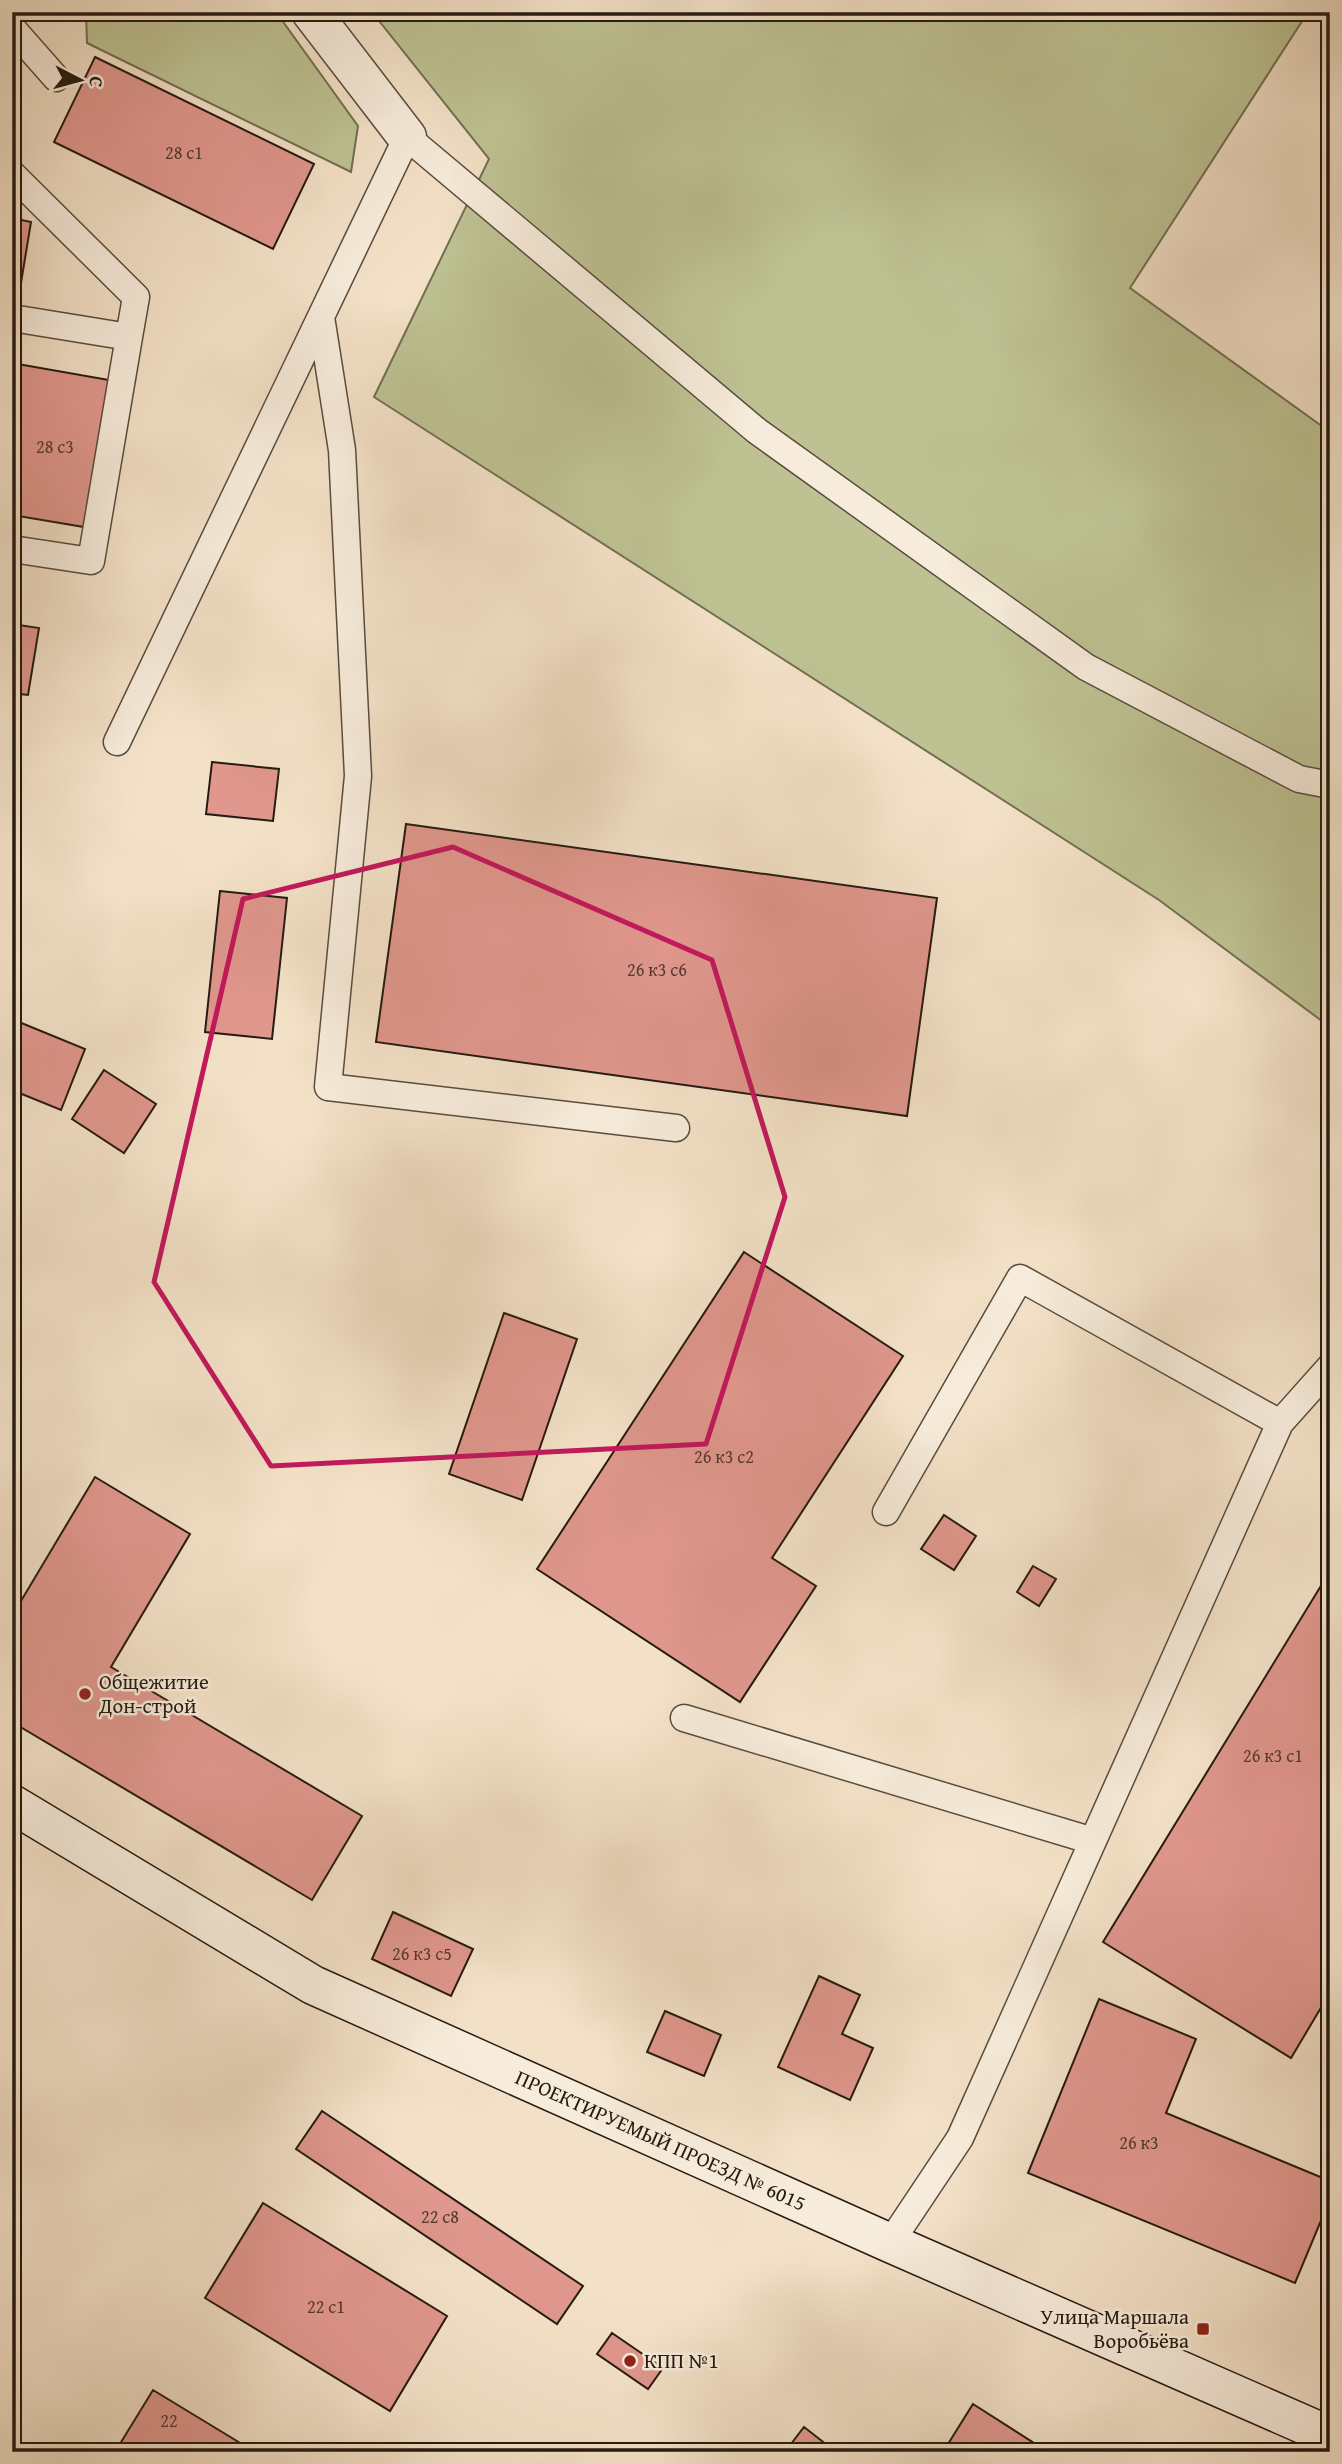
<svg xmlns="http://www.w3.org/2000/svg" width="1342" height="2464" viewBox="0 0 1342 2464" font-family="'Gentium Book Plus',serif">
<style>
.green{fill:#bec293;stroke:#726e52;stroke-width:2}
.building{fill:#e0978d;stroke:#261a11;stroke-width:2}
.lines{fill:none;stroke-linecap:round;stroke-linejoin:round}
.lane-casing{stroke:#594c3e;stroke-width:29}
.street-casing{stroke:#594c3e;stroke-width:41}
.secondary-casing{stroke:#261a11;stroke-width:41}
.lane{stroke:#f7ecdb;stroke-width:26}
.street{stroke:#f7ecdb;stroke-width:38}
.secondary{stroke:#f7ecdb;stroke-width:38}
.marked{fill:none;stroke:#c2185b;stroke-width:5;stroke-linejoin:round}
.poi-dot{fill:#8f2418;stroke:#f7ecdb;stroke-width:2.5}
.labels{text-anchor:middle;stroke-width:5;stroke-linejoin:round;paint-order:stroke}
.number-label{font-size:18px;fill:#543930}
.poi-label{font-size:21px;fill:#261a11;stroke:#f7ecdb;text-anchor:start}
.street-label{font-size:21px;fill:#261a11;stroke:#f7ecdb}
</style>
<rect width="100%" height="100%" fill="#f3e1c7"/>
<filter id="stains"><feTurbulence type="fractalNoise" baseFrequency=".00286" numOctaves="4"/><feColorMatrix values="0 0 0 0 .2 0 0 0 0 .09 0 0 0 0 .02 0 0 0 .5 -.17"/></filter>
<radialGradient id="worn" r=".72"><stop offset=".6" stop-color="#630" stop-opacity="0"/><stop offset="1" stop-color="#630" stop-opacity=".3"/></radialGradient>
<!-- green -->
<path class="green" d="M86 12H276L358 126 351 172 87 43Z
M372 12H1308L1130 288 1330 432V1027L1159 900 374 397 489 159Z"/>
<!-- building -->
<path class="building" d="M95 57 314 164 273 249 54 142Z
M12 218 31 222 20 289 12 287Z
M12 363 109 380 84 527 12 515Z
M12 624 39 628 28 695 12 693Z
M212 762 279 769 273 821 206 814Z
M406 824 937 898 907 1116 376 1042Z
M220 891 287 898 272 1039 205 1032Z
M19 1022 85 1049 61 1110 12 1090V1039Z
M104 1070 156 1104 124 1153 72 1119Z
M744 1252 903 1356 772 1558 816 1586 740 1702 537 1569Z
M504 1313 577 1339 522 1500 449 1474Z
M95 1477 190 1534 111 1667 362 1816 312 1900 12 1722V1616Z
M944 1515 976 1536 954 1570 921 1549Z
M1033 1566 1056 1579 1039 1606 1017 1592Z
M1330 1571V2011L1322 2006 1291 2058 1103 1942Z
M393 1912 473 1949 451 1996 372 1959Z
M819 1976 860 1995 842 2034 873 2048 850 2100 778 2067Z
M1099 1999 1196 2039 1166 2113 1330 2181V2199L1295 2283 1028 2173Z
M665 2011 721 2035 704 2076 647 2052Z
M322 2111 583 2286 557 2324 296 2149Z
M263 2203 447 2316 390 2411 205 2298Z
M612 2333 663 2368 648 2389 597 2354Z
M153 2390 255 2452H115Z
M973 2404 1048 2452H943Z
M804 2427 836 2452H801L791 2444Z"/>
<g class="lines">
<defs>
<path id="lane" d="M12 28 56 78
M12 174 136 297 129 337
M321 317 342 450 358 776 328 1087 676 1128
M12 318 129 337 91 561 12 549
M117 742 407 137 757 431 1086 667 1299 779 1330 785
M1280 1423 1330 1367
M886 1512 1020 1278 1280 1423 960 2138 890 2243
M684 1718 1093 1841"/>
<path id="street" d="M311 12 407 137"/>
<g id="secondary">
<path id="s1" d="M12 1804 313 1985 890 2243 1330 2436"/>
</g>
</defs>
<!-- lane casing -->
<use href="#lane" class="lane-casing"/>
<!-- street casing -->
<use href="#street" class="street-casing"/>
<!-- secondary casing -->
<use href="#secondary" class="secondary-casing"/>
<!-- lane -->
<use href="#lane" class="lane"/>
<!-- street -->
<use href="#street" class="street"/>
<!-- secondary -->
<use href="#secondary" class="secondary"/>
</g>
<!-- marked area -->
<path class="marked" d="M453 847 712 960 785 1197 706 1444 271 1466 154 1282 243 899Z"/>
<!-- markers -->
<g class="poi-dot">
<circle cx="85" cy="1694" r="7"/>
<rect x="1196" y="2322" width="14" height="14" rx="3.5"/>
<circle cx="630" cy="2361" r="7"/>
</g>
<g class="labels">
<!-- number labels -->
<g class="number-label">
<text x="184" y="159">28 с1</text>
<text x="55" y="453">28 с3</text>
<text x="657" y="976">26 к3 с6</text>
<text x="724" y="1463">26 к3 с2</text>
<text x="1273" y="1762">26 к3 с1</text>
<text x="422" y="1960">26 к3 с5</text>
<text x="1139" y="2149">26 к3</text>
<text x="440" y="2223">22 с8</text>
<text x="326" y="2313">22 с1</text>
<text x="169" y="2427">22</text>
</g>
<!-- poi labels -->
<g class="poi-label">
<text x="99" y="1689">Общежитие<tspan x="99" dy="24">Дон-строй</tspan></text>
<text x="1189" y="2324" text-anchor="end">Улица Маршала<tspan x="1189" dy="24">Воробьёва</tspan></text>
<text x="644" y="2368">КПП №1</text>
</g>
<!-- street labels -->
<g class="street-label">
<text dy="7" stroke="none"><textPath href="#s1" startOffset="732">ПРОЕКТИРУЕМЫЙ ПРОЕЗД № 6015</textPath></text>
</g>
</g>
<!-- margin -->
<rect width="1342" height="2464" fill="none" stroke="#f3e1c7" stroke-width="42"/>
<rect x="14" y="14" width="1314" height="2436" fill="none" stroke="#261a11" stroke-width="3.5"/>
<rect x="21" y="21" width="1300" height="2422" fill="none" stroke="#261a11" stroke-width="2"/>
<!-- north arrow -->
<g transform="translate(80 80) rotate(96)" stroke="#f7ecdb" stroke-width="5" paint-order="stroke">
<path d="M0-5L12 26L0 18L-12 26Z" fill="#261a11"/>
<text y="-10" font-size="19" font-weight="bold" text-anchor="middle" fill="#261a11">С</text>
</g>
<rect width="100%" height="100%" filter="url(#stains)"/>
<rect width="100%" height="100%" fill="url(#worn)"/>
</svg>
